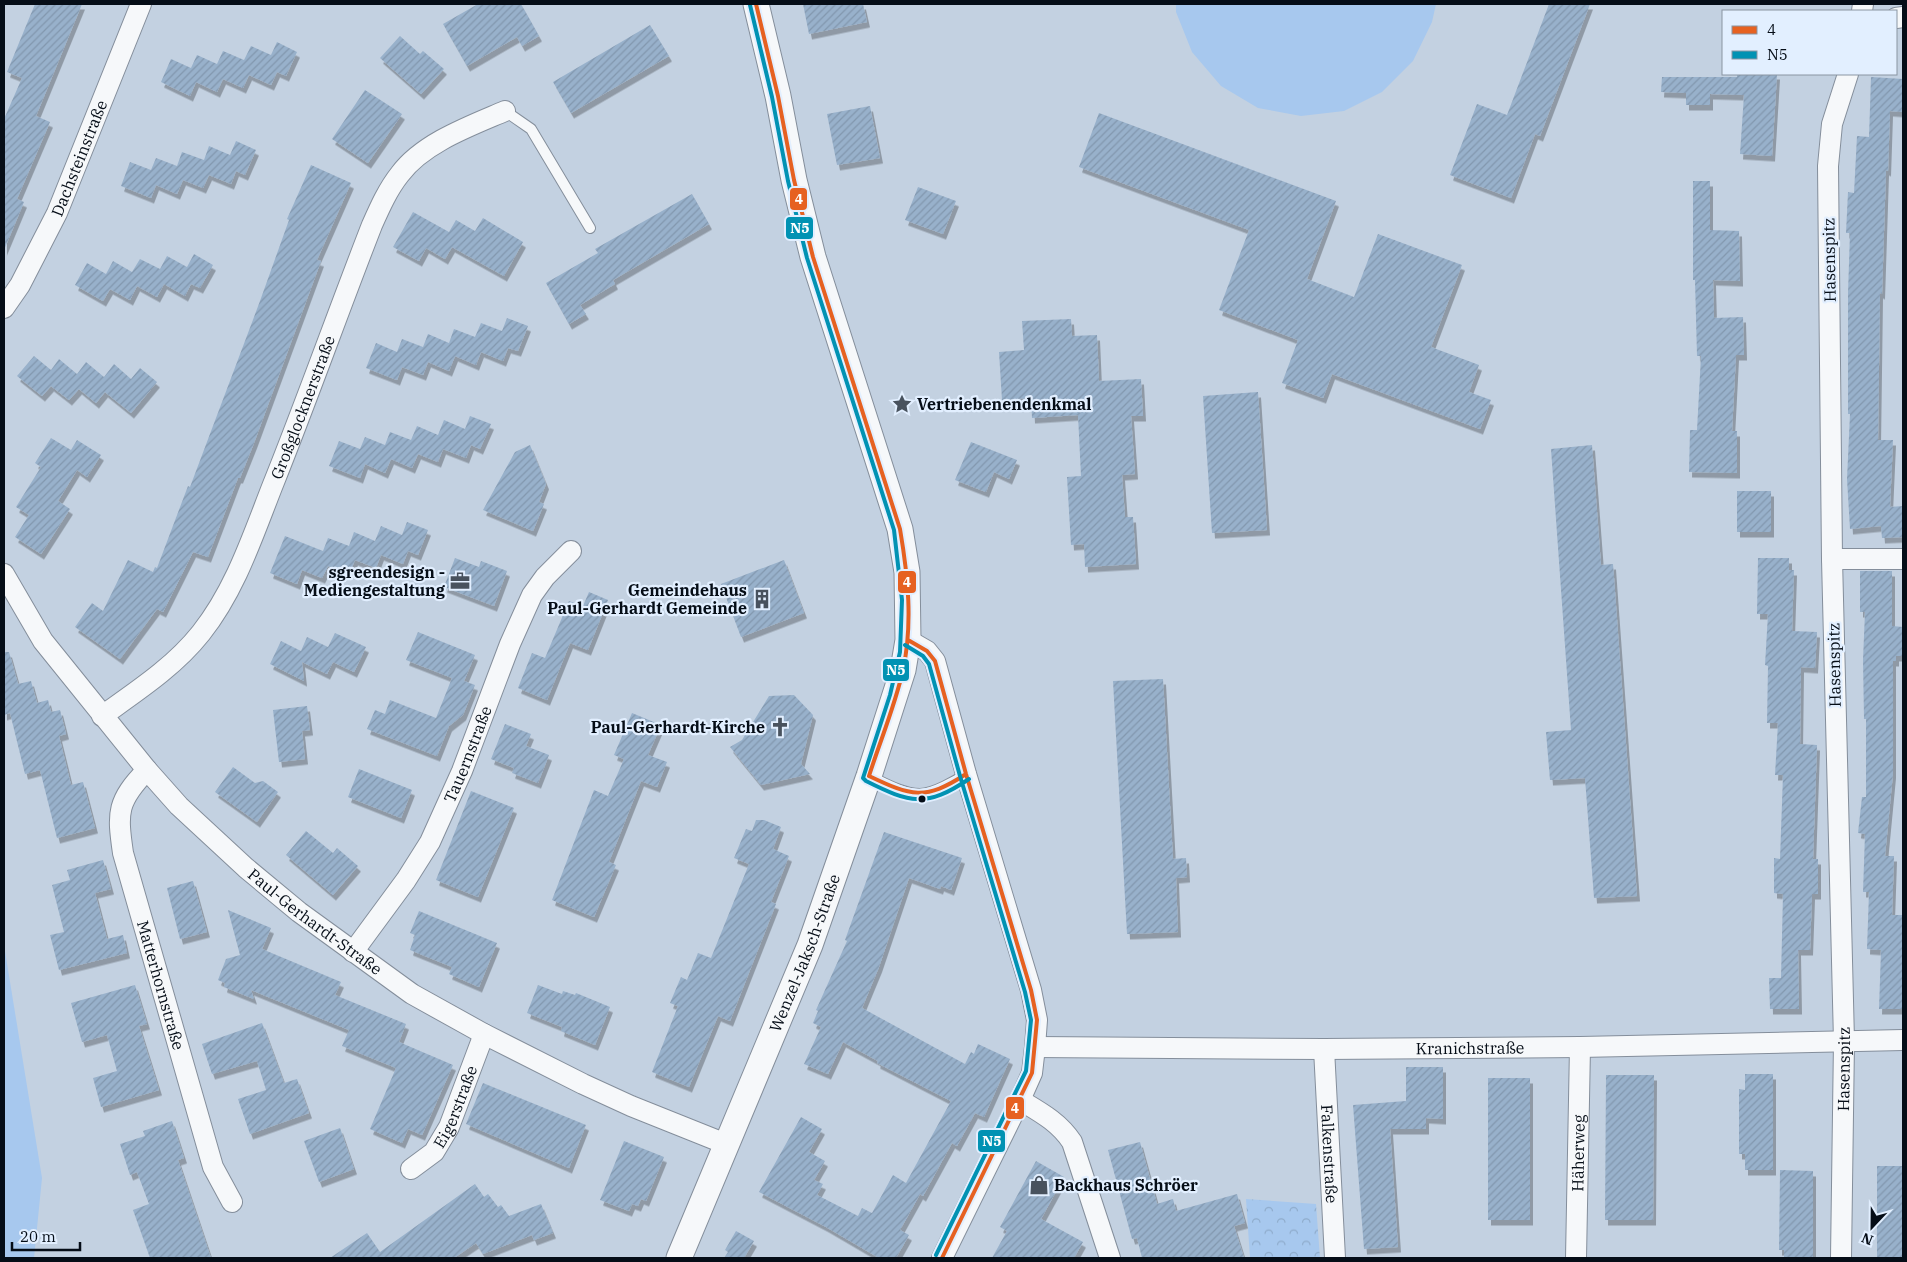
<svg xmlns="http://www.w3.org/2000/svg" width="1907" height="1262" viewBox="0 0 1907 1262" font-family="'IBM Plex Serif',serif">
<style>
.forest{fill:url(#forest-crowns)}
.garden{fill:#a7c8ee}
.building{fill:url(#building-hatch);filter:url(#shadow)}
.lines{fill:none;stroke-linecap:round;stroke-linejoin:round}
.service-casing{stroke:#848e9b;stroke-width:12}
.minor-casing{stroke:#848e9b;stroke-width:22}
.tertiary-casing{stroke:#848e9b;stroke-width:27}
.service{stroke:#f6f8fa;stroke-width:10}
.minor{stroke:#f6f8fa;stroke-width:20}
.tertiary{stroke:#f6f8fa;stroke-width:25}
.bus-1-casing{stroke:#e2efff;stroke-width:8}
.bus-2-casing{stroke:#e2efff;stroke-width:8}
.bus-1{stroke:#e66121;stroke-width:4}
.bus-2{stroke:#0192b3;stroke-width:4}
.bus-dot{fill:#050d17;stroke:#e2efff;stroke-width:2}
.labels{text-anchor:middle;stroke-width:4.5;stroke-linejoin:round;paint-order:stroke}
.street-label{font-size:16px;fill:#050d17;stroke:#e2efff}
.poi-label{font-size:16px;font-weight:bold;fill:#050d17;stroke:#e2efff;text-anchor:end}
.line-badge{stroke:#e2efff;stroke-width:2}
.badge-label{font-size:14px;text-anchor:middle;font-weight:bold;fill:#fff}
</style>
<defs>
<pattern id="forest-crowns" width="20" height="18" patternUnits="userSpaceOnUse" patternTransform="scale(1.25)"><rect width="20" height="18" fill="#a7c8ee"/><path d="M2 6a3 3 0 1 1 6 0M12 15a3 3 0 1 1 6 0" fill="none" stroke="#8eabcb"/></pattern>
<pattern id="building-hatch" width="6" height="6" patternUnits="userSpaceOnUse" patternTransform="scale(1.25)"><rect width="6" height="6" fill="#98b1cb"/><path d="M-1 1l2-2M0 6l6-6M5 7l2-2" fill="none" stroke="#8297ae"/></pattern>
<filter id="shadow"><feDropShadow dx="3" dy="5.5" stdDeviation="0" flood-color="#0004"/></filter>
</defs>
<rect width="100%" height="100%" fill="#c3d1e1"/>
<!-- forest -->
<path class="forest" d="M1246 1199 1316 1204 1320 1258H1250Z"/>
<!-- garden -->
<path class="garden" d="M1176 4H1436L1432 22 1413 61 1382 92 1344 111 1301 116 1258 108 1221 86 1192 52 1176 12Z
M4 945 42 1178 34 1258H4Z"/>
<!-- building -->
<path class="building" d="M35 4H82L36 116 50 122 17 199 24 202 4 250V119L22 78 7 72Z
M478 4H521L539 36 522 46 517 37 467 66 443 24Z
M803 4H863L867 22 809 34Z
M1549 4H1590L1540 136 1535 134 1511 198 1450 175 1477 104 1507 115Z
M650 25 669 56 571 113 553 82Z
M400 36 420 54 423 51 444 69 421 94 380 58Z
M277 42 297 52 286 76 277 72 271 85 249 75 243 88 223 79 217 92 196 82 190 96 161 82 171 59 191 68 197 55 217 64 223 51 244 60 251 46 271 55Z
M1737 74H1777L1772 156 1740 154 1744 95 1710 94V105H1686V93L1661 92 1662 77H1737Z
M1871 77 1903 79V112L1890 111 1888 171 1886 170 1882 294 1880 293 1878 440H1893L1890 507 1903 506V537L1882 538 1881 526 1850 529 1847 479 1850 414H1848V293L1850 233H1846L1848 192 1854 193 1857 136 1869 137Z
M365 90 402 114 368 163 332 139Z
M870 106 880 158 837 165 827 114Z
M1099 113 1336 201 1307 279 1354 297 1378 234 1462 265 1431 347 1479 365 1469 392 1491 400 1480 429 1332 374 1323 398 1282 383 1298 340 1219 310 1249 230 1079 167Z
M236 141 256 150 245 175 236 171 231 184 209 175 203 188 183 180 177 194 156 185 151 198 121 186 130 162 151 170 156 158 177 166 182 152 204 160 209 146 230 155Z
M311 165 351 183 317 260 321 261 254 443 240 478H238L208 557 193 552 163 612 157 609 120 659 75 627 92 603 103 611 128 560 153 572 155 567 157 568 188 486 190 487 260 301 289 220 287 219Z
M1693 181H1710V230L1739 231 1740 281 1713 280 1714 318 1743 317 1744 355H1736L1732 431H1737V473L1689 472 1690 430H1697L1701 356H1697L1695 280H1693Z
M918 187 956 201 943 234 905 220Z
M692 194 709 224 613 280 615 284 580 305 586 314 569 324 546 283 598 253 595 249Z
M413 212 449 232 456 220 475 231 483 218 523 242 504 276 452 247 445 259 426 248 419 261 393 247Z
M194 254 213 265 200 288 191 284 185 296 164 284 157 297 137 286 130 300 110 289 103 301 75 285 87 263 106 274 113 261 132 272 140 259 160 269 167 256 187 267Z
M507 318 528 326 518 351 508 348 503 361 481 352 476 365 455 356 449 371 428 362 423 375 402 367 397 380 366 368 376 343 397 352 402 339 423 347 428 334 449 343 454 329 475 337 481 323 502 331Z
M1071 319 1072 336 1097 335 1099 381 1141 379 1143 416H1131L1135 474 1122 475 1125 517H1133L1136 564 1085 567 1084 544 1071 545 1067 477 1081 476 1078 415 1032 418 1031 398 1002 400 999 352 1024 350 1022 321Z
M34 356 51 370 59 359 77 374 86 362 104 377 114 364 131 379 140 368 157 382 131 413 105 392 96 403 79 389 69 400 51 386 42 396 17 376Z
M1258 392 1267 530 1212 533 1203 396Z
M470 416 491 424 480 449 471 445 466 458 443 449 438 462 418 454 412 468 391 459 385 473 365 464 360 478 329 466 339 441 360 449 365 437 385 445 390 432 411 440 417 426 438 435 444 420 465 429Z
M51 438 71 450 77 440 101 455 87 477 77 470 58 501 70 509 41 554 15 537 29 515 16 507 41 467 35 463Z
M971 442 1017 460 1009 479 994 472 986 492 955 480Z
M530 445 546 484 539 502 544 504 533 531 483 510 515 452Z
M1592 445 1601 565 1613 564 1637 896 1594 898 1585 778 1550 780 1546 732 1571 730 1551 449Z
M1737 491H1771V532H1737Z
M407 522 428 530 418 555 408 551 403 564 381 555 376 568 355 560 349 574 328 566 322 578 302 570 297 584 270 573 285 536 323 551 328 538 349 546 354 532 375 541 381 526 402 535Z
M455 558 479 567 481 561 507 571 494 606 444 587Z
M1758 558H1789V570H1794L1792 631 1817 632 1815 668 1801 667 1800 744 1817 745 1813 859H1818V894H1812L1810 950H1798L1799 1009H1770L1769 978H1781L1783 894 1774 893V858L1780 859 1783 775H1775L1778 723H1767L1768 666 1765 665 1768 614H1757Z
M784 560 804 613 741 637 721 584Z
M1860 571H1892V626L1903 627V656H1896V661H1893V773L1885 856H1894L1892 915H1903V1009H1879L1881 950 1867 949 1869 892H1863L1865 834 1858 833 1862 797H1866V719H1864L1863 660 1865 612H1860Z
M589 592 608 600 588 650 570 643 547 700 518 688 532 653 545 658 569 601 583 606Z
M418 632 475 655 464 681 475 685 463 715 449 726 437 756 367 729 375 710 385 714 390 700 436 718 452 678 406 660Z
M335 633 366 647 354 672 333 662 327 674 302 662 304 681 270 664 281 641 301 651 307 637 328 647Z
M4 652H9L18 684 31 681 37 703 48 700 51 712 60 710 66 734 59 736 71 785 83 782 95 828 57 838 40 770 25 774 10 713 4 715Z
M1163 679 1173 859 1186 858 1187 877 1176 878 1178 932 1127 934 1113 681Z
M794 695 813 715 801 764 810 774 761 785 730 747 742 740 769 696Z
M307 706 310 730 302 731 305 759 279 762 273 710Z
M632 713 661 725 648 755 667 762 657 787 641 781 609 862 616 865 594 917 552 900 594 790 608 796 624 759 614 755Z
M505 724 531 734 526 746 549 755 538 783 512 773 514 768 491 759Z
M233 767 255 783 263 781 278 792 257 822 215 792Z
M359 769 412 790 401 818 348 797Z
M471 791 514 808 478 897 436 880Z
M756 820H764L781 827 773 849 789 856 771 902 776 904 730 1021 718 1016 689 1087 652 1072 678 1006 670 1003 681 977 687 980 698 953 711 958 749 864 734 858 746 829 752 831Z
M306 831 333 853 337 848 358 866 333 895 286 855Z
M884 832 962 858 951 890 941 886 940 889 909 878 879 967 862 1008 965 1064 971 1052 974 1054 978 1044 1010 1059 984 1117 975 1113 957 1146 952 1143 923 1196 920 1194 900 1230 909 1235 896 1258H879L826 1227 759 1192 801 1117 822 1129 809 1152 825 1161 814 1180 823 1184 817 1195 858 1216 862 1208 872 1213 893 1175 906 1183 951 1101 877 1063 878 1061 843 1042 828 1074 804 1064 821 1027 813 1023 818 1011 816 1010 847 941 845 940Z
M103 860 111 889 95 893 107 939 123 935 127 953 59 970 50 935 64 932 52 885 70 880 67 870Z
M193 881 207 932 180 939 167 888Z
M228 910 271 928 262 949 341 982 335 995 406 1024 399 1042 453 1065 422 1135 408 1129 402 1143 370 1129 396 1068 342 1046 349 1030 251 990 254 999 224 987 225 983 218 980 226 959 240 955Z
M419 911 497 943 479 987 449 974 452 967 410 950 415 935 410 933Z
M135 985 147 1024 139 1026 159 1090 101 1107 93 1078 117 1071 107 1035 82 1042 71 1003Z
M538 985 562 994 563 991 575 995 576 993 610 1007 595 1045 561 1031 562 1027 527 1013Z
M262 1023 284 1083 297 1079 309 1113 250 1134 238 1099 266 1090 257 1061 212 1074 202 1044Z
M1406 1067H1443V1119L1426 1118V1129H1390L1398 1247 1364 1249 1353 1105 1406 1101Z
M1745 1074H1773V1170H1745V1154H1739V1089L1745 1090Z
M1606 1075H1654L1653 1220H1605Z
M1488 1078H1530V1220H1488Z
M483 1083 586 1125 569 1168 466 1124Z
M172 1121 184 1158 178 1160 211 1258H150L133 1210 149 1204 137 1172 130 1175 120 1144 145 1136 143 1131Z
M340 1128 354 1169 319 1182 304 1141Z
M624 1141 664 1157 646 1201 641 1199 638 1206 632 1204 629 1211 600 1200Z
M1140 1142 1157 1204 1173 1199 1176 1211 1237 1194 1245 1223 1234 1226 1244 1258H1142L1137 1238 1132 1239 1108 1150Z
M1036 1161 1064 1177 1041 1219 1083 1242 1074 1258H992L1007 1231 1000 1227Z
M1877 1166H1903V1258H1877Z
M1780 1170 1813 1171V1258H1784V1250H1779Z
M475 1184 484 1197 488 1194 498 1207 501 1205 509 1216 541 1204 553 1233 534 1240 532 1235 483 1254 476 1243 454 1258H330L367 1233 380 1252Z
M736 1231 754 1241 744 1258H724L728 1252 725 1250Z"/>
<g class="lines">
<defs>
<path id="service" d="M505 111 531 129 590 228
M869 776C884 783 903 794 920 794 933 794 956 781 966 774"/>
<g id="minor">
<path d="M1862 11 1863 4"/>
<path d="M1896 18 1903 17"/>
<path id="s1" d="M4 308 20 285 57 213 141 4"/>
<path d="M1832 559H1903"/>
<path id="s2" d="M4 574 43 641 147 770 179 806 246 868 299 912 412 994 484 1034 583 1084 631 1106 726 1144"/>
<path d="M908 640 927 651 935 661 966 774 1031 990 1037 1020 1035 1047 1032 1073 1020 1100 942 1258"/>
<path id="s3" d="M102 716C137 691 174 667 201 633 235 590 252 538 272 487 307 400 338 312 372 225 380 207 388 189 400 174 423 143 470 126 505 111"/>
<path id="s4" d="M147 770C117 801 117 812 123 853L213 1167 232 1202"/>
<path id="s5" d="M353 952 406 880 430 842 462 771 510 644 532 595 545 577 571 551"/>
<path id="s6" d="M1035 1047 1324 1049 1580 1047 1903 1040"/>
<path id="s7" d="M1324 1049 1335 1258"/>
<path d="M1020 1100C1040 1112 1059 1122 1072 1142L1110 1258"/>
<path id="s8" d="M411 1169 434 1152 449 1127 484 1034"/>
<path id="s9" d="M1576 1258 1580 1047"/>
<path id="s10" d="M1841 1258 1844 1041 1832 559 1828 166 1832 124 1848 74"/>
</g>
<g id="tertiary">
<path id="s11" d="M679 1258 810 945 869 776 903 670 908 640 907 572 900 529 813 257 794 180 778 96 756 4"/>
</g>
</defs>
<!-- service casing -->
<use href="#service" class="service-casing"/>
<!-- minor casing -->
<use href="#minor" class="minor-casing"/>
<!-- tertiary casing -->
<use href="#tertiary" class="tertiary-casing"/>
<!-- service -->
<use href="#service" class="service"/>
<!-- minor -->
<use href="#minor" class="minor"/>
<!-- tertiary -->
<use href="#tertiary" class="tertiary"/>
<defs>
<path id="bus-1" d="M756 4 778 96 794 180 813 257 900 529C908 576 913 623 903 670 895 706 880 741 869 776
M908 640 927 651 935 661 966 774 1031 990 1037 1020 1032 1073 942 1258
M869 776C911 796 925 801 966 774"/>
<path id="bus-2" d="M750 5 772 97 788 181 807 258 894 530 902 600 900 652 890 695 863 778 866 781C910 803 926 808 969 779
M905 645 923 656 929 664 960 776 1025 992 1031 1020 1026 1071 936 1255"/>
</defs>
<!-- bus-1 casing -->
<use href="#bus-1" class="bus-1-casing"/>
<!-- bus-2 casing -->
<use href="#bus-2" class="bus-2-casing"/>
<!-- bus-1 -->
<use href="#bus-1" class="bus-1"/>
<!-- bus-2 -->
<use href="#bus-2" class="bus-2"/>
</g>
<!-- icons -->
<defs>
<symbol id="sight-bare" viewBox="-9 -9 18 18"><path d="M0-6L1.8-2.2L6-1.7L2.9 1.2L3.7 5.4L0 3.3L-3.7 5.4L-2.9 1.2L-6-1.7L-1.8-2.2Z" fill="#48525e" stroke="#e2efff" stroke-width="2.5" paint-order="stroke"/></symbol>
<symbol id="office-bare" viewBox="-9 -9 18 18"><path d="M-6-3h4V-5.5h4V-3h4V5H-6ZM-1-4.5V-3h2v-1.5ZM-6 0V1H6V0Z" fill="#48525e" stroke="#e2efff" stroke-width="2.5" paint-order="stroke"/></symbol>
<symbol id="building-bare" viewBox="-9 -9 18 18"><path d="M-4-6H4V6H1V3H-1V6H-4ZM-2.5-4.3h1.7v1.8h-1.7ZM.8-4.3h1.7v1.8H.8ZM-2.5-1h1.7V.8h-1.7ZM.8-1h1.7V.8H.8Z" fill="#48525e" stroke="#e2efff" stroke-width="2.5" paint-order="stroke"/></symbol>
<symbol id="church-bare" viewBox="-9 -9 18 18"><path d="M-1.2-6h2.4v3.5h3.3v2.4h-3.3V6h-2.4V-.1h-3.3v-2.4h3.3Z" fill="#48525e" stroke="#e2efff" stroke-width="2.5" paint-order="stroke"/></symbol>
<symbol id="shop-bare" viewBox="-9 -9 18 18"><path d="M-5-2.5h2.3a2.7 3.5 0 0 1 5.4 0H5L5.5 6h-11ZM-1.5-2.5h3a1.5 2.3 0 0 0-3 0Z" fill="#48525e" stroke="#e2efff" stroke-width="2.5" paint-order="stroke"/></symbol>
</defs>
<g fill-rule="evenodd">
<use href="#sight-bare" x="888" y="390" width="28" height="28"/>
<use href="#office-bare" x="446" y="567" width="28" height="28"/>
<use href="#building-bare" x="748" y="585" width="28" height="28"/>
<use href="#church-bare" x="766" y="713" width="28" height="28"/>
<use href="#shop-bare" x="1025" y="1171" width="28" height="28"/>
</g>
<!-- markers -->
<circle class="bus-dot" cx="922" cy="799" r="4.5"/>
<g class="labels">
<!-- street labels -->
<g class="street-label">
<text dy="6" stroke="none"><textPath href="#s1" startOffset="168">Dachsteinstraße</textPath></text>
<text transform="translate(1829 260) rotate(-91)" y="6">Hasenspitz</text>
<text dy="6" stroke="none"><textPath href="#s3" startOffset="378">Großglocknerstraße</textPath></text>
<text transform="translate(1834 665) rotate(-91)" y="6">Hasenspitz</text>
<text dy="6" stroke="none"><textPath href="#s5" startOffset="230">Tauernstraße</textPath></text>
<text dy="6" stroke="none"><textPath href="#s2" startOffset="470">Paul-Gerhardt-Straße</textPath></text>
<text dy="6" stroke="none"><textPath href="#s11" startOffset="330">Wenzel-Jaksch-Straße</textPath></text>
<text dy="6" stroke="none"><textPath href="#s4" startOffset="229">Matterhornstraße</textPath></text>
<text dy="6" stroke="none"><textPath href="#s6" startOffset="435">Kranichstraße</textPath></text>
<text dy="6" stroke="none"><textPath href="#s10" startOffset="189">Hasenspitz</textPath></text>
<text dy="6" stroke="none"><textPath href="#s8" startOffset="79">Eigerstraße</textPath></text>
<text dy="6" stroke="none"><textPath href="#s9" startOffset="105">Häherweg</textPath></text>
<text dy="6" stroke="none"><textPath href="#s7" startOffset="105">Falkenstraße</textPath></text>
</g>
<!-- poi labels -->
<g class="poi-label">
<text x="917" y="410" text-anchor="start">Vertriebenendenkmal</text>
<text x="445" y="578">sgreendesign -<tspan x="445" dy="18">Mediengestaltung</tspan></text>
<text x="747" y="596">Gemeindehaus<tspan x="747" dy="18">Paul-Gerhardt Gemeinde</tspan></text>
<text x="765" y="733">Paul-Gerhardt-Kirche</text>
<text x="1054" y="1191" text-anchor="start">Backhaus Schröer</text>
</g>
</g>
<g class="line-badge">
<rect x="789" y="187" width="19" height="24" rx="5" fill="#e66121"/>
<rect x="785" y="216" width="29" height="24" rx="5" fill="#0192b3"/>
<rect x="897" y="570" width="20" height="24" rx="5" fill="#e66121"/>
<rect x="882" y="658" width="28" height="24" rx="5" fill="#0192b3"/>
<rect x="1005" y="1096" width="20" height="24" rx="5" fill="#e66121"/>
<rect x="977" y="1129" width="29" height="24" rx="5" fill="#0192b3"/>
</g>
<g class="badge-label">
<text x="799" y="204">4</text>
<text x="800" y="233">N5</text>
<text x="907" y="587">4</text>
<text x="896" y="675">N5</text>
<text x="1015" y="1113">4</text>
<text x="992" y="1146">N5</text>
</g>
<!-- border -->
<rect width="1907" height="1262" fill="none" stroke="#050d17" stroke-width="10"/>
<!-- legend -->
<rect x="1722" y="10" width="175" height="65" fill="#e2efff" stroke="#8a95a2"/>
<rect x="1732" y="26" width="25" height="8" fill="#e66121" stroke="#8a95a2"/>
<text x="1767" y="35" font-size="15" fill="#050d17">4</text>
<rect x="1732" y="51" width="25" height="8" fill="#0192b3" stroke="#8a95a2"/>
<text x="1767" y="60" font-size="15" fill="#050d17">N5</text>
<!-- north arrow -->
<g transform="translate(1872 1227) rotate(202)" stroke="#e2efff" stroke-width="4" paint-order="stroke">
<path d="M0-4L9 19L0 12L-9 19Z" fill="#050d17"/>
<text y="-8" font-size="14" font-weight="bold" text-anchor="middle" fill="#050d17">N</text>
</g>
<!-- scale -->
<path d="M12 1242v8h68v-8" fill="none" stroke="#050d17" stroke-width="2.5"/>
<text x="20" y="1242" font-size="15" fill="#050d17" stroke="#e2efff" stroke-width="4" paint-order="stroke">20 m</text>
</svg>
